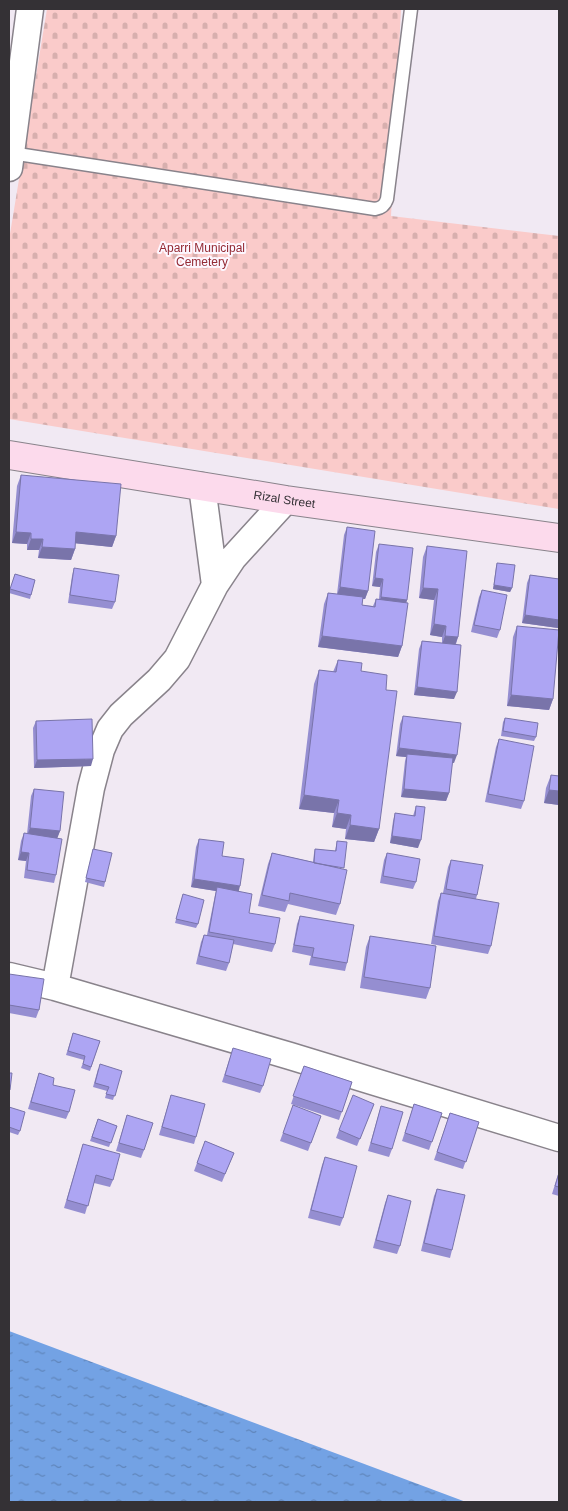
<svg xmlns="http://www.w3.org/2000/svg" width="568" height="1511" viewBox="0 0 568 1511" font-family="Helvetica,sans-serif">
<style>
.cemetery{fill:url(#cemetery-stones)}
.water{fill:url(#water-ripples)}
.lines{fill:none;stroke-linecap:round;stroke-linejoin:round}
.service-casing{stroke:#89838b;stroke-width:15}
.minor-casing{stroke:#89838b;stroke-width:29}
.secondary-casing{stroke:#89838b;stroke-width:30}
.service{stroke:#fff;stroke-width:12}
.minor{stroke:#fff;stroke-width:26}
.secondary{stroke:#fcdaec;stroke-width:28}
.wall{fill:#958ed1}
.shaded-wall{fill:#7974aa}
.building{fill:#ada5f3;stroke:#7974aa}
.labels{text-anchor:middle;stroke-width:4;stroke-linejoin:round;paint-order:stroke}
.park-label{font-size:12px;fill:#942a34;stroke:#fdf7ff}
.street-label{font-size:12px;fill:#343135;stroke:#fdf7ff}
</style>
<defs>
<pattern id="cemetery-stones" width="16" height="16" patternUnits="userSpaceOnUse" patternTransform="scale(1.25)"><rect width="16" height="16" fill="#facbca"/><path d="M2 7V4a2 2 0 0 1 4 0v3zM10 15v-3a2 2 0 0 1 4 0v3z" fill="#d7afae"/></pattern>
<pattern id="water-ripples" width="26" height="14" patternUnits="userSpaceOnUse" patternTransform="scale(1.25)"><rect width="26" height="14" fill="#73a2e4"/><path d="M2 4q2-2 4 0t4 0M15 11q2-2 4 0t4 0" fill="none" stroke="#5f85ba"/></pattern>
</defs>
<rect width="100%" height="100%" fill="#f1e9f3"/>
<!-- cemetery -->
<path class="cemetery" d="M47 9H401L391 216 559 236V509L9 419V240Z"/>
<!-- water -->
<path class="water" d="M9 1331 466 1502H9Z"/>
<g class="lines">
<defs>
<path id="service" d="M11 153 375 209C382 208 385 205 387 199L411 9"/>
<path id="minor" d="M9 168 30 9
M202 486 215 585
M9 976 55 987 290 1056 559 1138
M55 987 91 788 101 750 110 729 121 715 159 680 177 659 215 585 233 558 286 500"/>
<g id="secondary">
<path id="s1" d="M9 455 286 500 559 538"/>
</g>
</defs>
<!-- service casing -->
<use href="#service" class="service-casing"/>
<!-- minor casing -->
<use href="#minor" class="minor-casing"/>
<!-- secondary casing -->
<use href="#secondary" class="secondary-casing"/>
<!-- service -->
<use href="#service" class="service"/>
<!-- minor -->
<use href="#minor" class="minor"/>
<!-- secondary -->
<use href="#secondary" class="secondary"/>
</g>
<!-- wall -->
<path class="wall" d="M21 475 116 536 112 547 75 543V549L71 560 38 558 39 550H27V544L12 543 17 486Z
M347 527 368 591 365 599H363L362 605 373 606 376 599H379L380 587 372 586 376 552 379 544 407 600 406 602 402 646 398 657 318 647 324 604 328 593 337 594 344 535Z
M427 546 458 637 456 644 454 699 414 695 419 649 422 641 442 643V637L430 635 434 600 419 598 423 557Z
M497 563 512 588 510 592 493 589 496 567Z
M74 568 115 602 112 609 68 603 72 576Z
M15 574 35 580 30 599 9 593Z
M530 575 559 579V623L558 628 522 623 527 583Z
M482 590 500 630 497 638 471 632 479 597Z
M517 626 553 699 549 710 507 706 513 637Z
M338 660 361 671 386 690 379 829 374 842 345 839 346 829 332 827 334 813 299 809 314 684 319 670 333 672Z
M403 716 454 763H452L449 793 446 801 401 797 405 761 406 757 396 756 400 724Z
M505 718 536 737 534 741 501 736 503 722Z
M36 721 91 766 34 768 33 728Z
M499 739 524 801 521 809 485 802 496 747Z
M551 775 559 776V805L544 803 546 788Z
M34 789 60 831 57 838 56 875 54 883 24 878 26 861 18 860 21 841 24 833 27 834 31 796Z
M416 806 418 848 390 843 393 821 395 813 413 816Z
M199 839 222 856 249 913 275 944 272 952 233 944 229 963 226 971 196 964 201 942 204 935H207L215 895 216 891 191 887 196 847Z
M337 841 340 904 336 915 288 904 285 912 258 906 268 864 272 853 313 862 314 853 315 849 335 851Z
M93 849 105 882 104 887 85 882Z
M387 853 416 882 413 889 380 883 384 860Z
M451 860 477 895 476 899 491 946 488 954 431 944 438 901 441 893H443L448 867Z
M183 894 198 924 196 928 175 923Z
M300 916 347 963 345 971 309 965 311 956 292 952 297 924Z
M370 936 430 988 426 999 360 988 366 947Z
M9 974 39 1010 36 1018 9 1013Z
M73 1033 100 1041 90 1071 81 1068 84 1060 66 1055Z
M233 1048 263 1086 260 1093 222 1082Z
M304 1066 352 1082 339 1120 291 1104Z
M98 1069 122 1071 113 1100 105 1098 107 1091 93 1087Z
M39 1073 53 1085 69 1112 66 1119 28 1109Z
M171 1095 196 1137 194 1144 159 1135Z
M374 1104 357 1146 336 1138 339 1130Z
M414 1104 442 1113 429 1150 402 1141Z
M293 1105 321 1116 308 1151 280 1141Z
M381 1106 392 1149 389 1157 368 1151Z
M9 1107 20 1131 18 1135 9 1132Z
M450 1113 479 1122 463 1169 434 1160Z
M127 1115 144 1150 141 1158 116 1151Z
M98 1119 117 1126 109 1147 90 1141Z
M205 1141 234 1153 222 1182 194 1171Z
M83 1144 113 1180 110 1187 94 1183 85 1214 64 1208Z
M325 1157 343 1218 340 1226 308 1218 322 1165Z
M559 1171V1196L552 1194Z
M437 1189 452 1250 450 1258 421 1251 434 1196Z
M388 1195 400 1246 397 1254 373 1248 385 1203Z"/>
<!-- shaded-wall -->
<path class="shaded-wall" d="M16 532 31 533 27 544 12 543Z
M76 532 116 536 112 547 72 543Z
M31 539H43L39 550H27Z
M42 547 75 549 71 560 38 558Z
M375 578 383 579 380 587 372 586Z
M494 585 512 588 510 592 493 589Z
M340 587 368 591 365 599 337 595Z
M423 588 438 589 434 600 419 598Z
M381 597 407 600 405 608 378 605Z
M525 615 559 620V623L558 628 522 623Z
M434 624 446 626 442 637 430 635Z
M322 636 402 646 398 657 318 647Z
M445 636 458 637 454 648 441 647Z
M417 687 457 692 454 699 414 695Z
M511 695 553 699 549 710 507 706Z
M399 748 457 755 454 763 407 758V754L406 757 396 756Z
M93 759 91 766 34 768 37 760Z
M404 789 449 793 446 801 401 797Z
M549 790 559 791V805L544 803Z
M304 795 339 800 334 813 299 809Z
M337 813 351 815 346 829 332 827Z
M350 825 379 829 374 842 345 839Z
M30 828 60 831 57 839 27 836Z
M392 836 421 840 418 848 390 843Z
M21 852 29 853 26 861 18 860Z
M194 879 240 886 238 894 217 887 216 891 191 887Z"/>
<!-- building -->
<path class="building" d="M21 475 121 484 116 536 76 532 75 549 42 547 43 539H31V533L16 532Z
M347 527 375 531 368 591 340 587Z
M379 544 413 548 407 600 381 597 383 579 375 578Z
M427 546 467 551 458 637 445 636 446 626 434 624 438 589 423 588Z
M497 563 515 565 512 588 494 585Z
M74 568 119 575 115 602 70 595Z
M15 574 35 580 31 595 10 589Z
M530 575 559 579V620L525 615Z
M482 590 507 595 500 630 474 625Z
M328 593 363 597 362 605 375 607 376 599 408 603 402 646 322 636Z
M517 626 559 630 553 699 511 695Z
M422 641 461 645 457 692 417 687Z
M338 660 362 663 361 671 387 675 386 690 397 691 379 829 350 825 351 815 337 813 339 800 304 795 319 670 336 672Z
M403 716 461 723 457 755 399 748Z
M505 718 538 723 536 737 503 731Z
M92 719 93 759 37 760 36 721Z
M499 739 534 746 524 801 488 794Z
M407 754 453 758 449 793 404 789Z
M551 775 559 776V791L549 790Z
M34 789 64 792 60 831 30 828Z
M416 806 425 807 421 840 392 836 395 813 415 816Z
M24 833 62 839 56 875 27 870 29 853 21 852Z
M199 839 224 842 222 856 244 859 240 886 194 879Z
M337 841 347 842 344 868 314 863 315 849 336 851Z
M93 849 112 853 105 882 86 878Z
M272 853 347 870 340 904 290 893 289 901 262 895Z
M387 853 420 859 416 882 383 876Z
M451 860 483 865 477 895 446 889Z
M217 887 252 894 249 913 280 918 275 944 209 932Z
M441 893 499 903 491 946 434 936Z
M183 894 204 900 198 924 176 919Z
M300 916 354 925 347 963 312 957 314 948 294 945Z
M204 935 234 940 229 963 199 956Z
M370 936 436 946 430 988 364 977Z
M9 974 44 979 39 1010 9 1005Z
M73 1033 100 1041 91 1067 83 1064 85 1056 68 1051Z
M233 1048 271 1059 263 1086 225 1075Z
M100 1064 122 1071 115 1096 106 1094 109 1087 95 1083Z
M304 1066 352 1082 342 1112 293 1096Z
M9 1073H12L10 1090H9Z
M39 1073 54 1078 53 1085 75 1090 69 1112 31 1102Z
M171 1095 205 1104 196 1137 162 1127Z
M353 1095 374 1104 360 1139 339 1130Z
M414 1104 442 1113 432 1142 405 1133Z
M293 1105 321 1116 311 1143 283 1133Z
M381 1106 403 1112 392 1149 371 1143Z
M9 1107 25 1112 20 1131 9 1127Z
M450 1113 479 1122 466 1162 437 1152Z
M127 1115 153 1123 144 1150 119 1143Z
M98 1119 117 1126 111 1143 92 1137Z
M205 1141 234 1153 225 1174 197 1163Z
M83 1144 120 1154 113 1180 96 1175 88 1206 67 1200Z
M325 1157 357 1166 343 1218 311 1210Z
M559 1173V1187L555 1186Z
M437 1189 465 1195 452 1250 424 1243Z
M388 1195 411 1201 400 1246 376 1240Z"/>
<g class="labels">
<!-- park labels -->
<g class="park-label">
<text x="202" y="252">Aparri Municipal<tspan x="202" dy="14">Cemetery</tspan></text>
</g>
<!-- street labels -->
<g class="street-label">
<text dy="4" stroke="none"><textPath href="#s1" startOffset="279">Rizal Street</textPath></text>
</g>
</g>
<!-- border -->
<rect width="568" height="1511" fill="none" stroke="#343135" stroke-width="20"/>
</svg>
